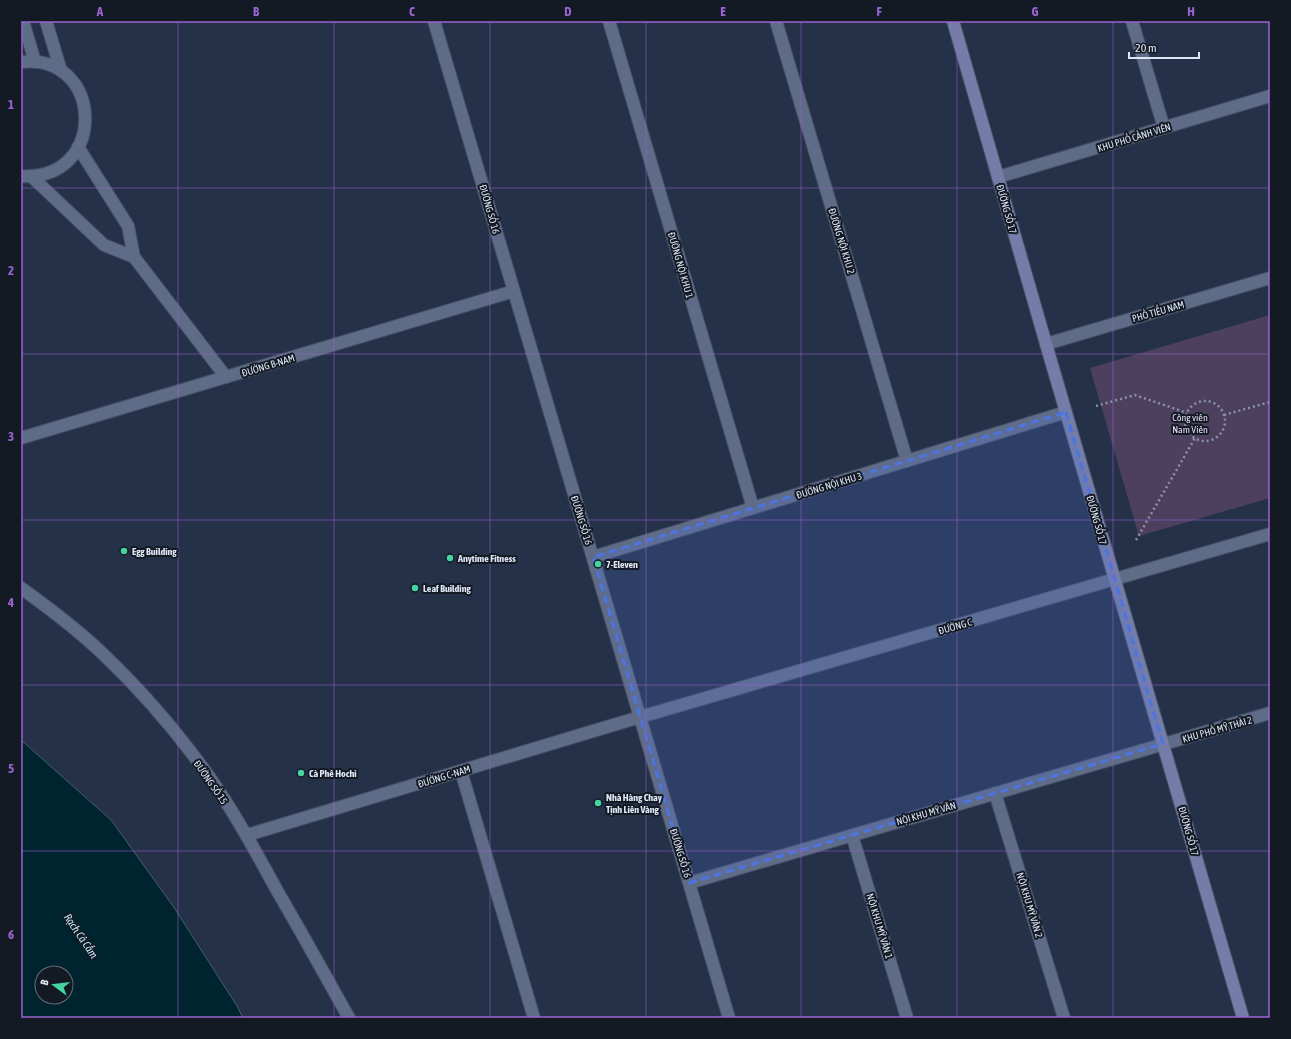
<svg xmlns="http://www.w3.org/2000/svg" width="1291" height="1039" viewBox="0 0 1291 1039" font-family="'Asap Condensed',sans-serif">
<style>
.green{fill:#4d405f}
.water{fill:#00242f;stroke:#435e6b;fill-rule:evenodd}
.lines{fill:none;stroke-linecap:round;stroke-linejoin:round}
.lane-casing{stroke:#444f63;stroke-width:14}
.street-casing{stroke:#444f63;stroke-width:14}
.secondary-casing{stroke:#444f63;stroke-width:14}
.path{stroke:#8993a6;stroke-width:2.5;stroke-dasharray:2 3;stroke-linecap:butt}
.lane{stroke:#5f6c88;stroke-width:12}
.street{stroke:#5f6c88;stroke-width:12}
.secondary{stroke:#747da7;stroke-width:12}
.marked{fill:#4e74e0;fill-opacity:0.2;stroke:#4e74e0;stroke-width:3;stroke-dasharray:8 5;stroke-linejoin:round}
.grid{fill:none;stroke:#9964d0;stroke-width:1;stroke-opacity:0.55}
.poi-dot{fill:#45d49f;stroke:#141a24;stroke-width:1.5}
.labels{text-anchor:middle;stroke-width:4;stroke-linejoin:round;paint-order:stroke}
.street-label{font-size:10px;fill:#dfe7f7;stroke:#141a24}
.park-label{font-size:10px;fill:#e7ddf6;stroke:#141a24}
.poi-label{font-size:10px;font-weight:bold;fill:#dfe7f7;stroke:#141a24;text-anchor:start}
.water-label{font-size:11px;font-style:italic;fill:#bfebfd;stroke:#141a24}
.neatline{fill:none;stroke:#9964d0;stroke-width:1.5}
.grid-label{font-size:13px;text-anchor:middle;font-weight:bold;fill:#9964d0}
</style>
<rect width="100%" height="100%" fill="#253149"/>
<!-- green -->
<path class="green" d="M1270 315V498L1139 536 1090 368Z"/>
<!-- water -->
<path class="water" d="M21 740 111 820 173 906 237 1006 243 1018H21ZM42 973H66V997H42Z"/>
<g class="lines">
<defs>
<path id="lane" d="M23 21 35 62
M46 21 61 71
M21 62C105 53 108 182 21 176
M78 147 128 226 134 257 226 377
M31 176 104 245 134 257
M461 771 534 1018"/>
<path id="street" d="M434 21 729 1018
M609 21 753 508
M776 21 907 461
M1132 21 1164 128
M998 177 1270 96
M1046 344 1270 278
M21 438 514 291
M593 557 1066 412
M21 588C49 608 78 630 103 654 142 691 177 732 208 775 235 813 257 854 279 894 303 935 326 977 349 1018
M995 793 1064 1018
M247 835 640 717 1270 534
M852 835 907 1018
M689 883 1270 713"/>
<path id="secondary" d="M953 21 1046 344 1243 1018"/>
</defs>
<!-- lane casing -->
<use href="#lane" class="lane-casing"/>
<!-- street casing -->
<use href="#street" class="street-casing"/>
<!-- secondary casing -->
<use href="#secondary" class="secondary-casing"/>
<!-- path -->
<path class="path" d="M1185 421a20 20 0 1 1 40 0a20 20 0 1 1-40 0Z
M1096 406 1135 395 1187 413
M1224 415 1270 402
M1136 540 1195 438"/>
<!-- lane -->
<use href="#lane" class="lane"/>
<!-- street -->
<use href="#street" class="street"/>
<!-- secondary -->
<use href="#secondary" class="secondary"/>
</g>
<!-- marked area -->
<path class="marked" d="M1066 412 1163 744 689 883 593 557Z"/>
<!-- grid -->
<path class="grid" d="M178 21V1018M334 21V1018M490 21V1018M646 21V1018M801 21V1018M957 21V1018M1113 21V1018M21 188H1270M21 354H1270M21 520H1270M21 685H1270M21 851H1270"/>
<!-- markers -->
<g class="poi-dot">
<circle cx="124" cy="551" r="4"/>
<circle cx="450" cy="558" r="4"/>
<circle cx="598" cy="564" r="4"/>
<circle cx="415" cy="588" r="4"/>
<circle cx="301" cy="773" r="4"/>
<circle cx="598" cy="803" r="4"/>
</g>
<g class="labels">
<!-- street labels -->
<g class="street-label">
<text transform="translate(1134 137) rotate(-17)" y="4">KHU PHỐ CẢNH VIÊN</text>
<text transform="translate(490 209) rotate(74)" y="4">ĐƯỜNG SỐ 16</text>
<text transform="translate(1007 209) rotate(74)" y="4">ĐƯỜNG SỐ 17</text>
<text transform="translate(842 241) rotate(73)" y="4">ĐƯỜNG NỘI KHU 2</text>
<text transform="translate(681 265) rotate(74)" y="4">ĐƯỜNG NỘI KHU 1</text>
<text transform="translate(1158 311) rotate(-16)" y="4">PHỐ TIỂU NAM</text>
<text transform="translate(268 365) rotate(-17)" y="4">ĐƯỜNG B-NAM</text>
<text transform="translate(829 485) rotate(-17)" y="4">ĐƯỜNG NỘI KHU 3</text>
<text transform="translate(582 520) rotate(73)" y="4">ĐƯỜNG SỐ 16</text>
<text transform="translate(1097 520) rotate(74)" y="4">ĐƯỜNG SỐ 17</text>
<text transform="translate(955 626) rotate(-16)" y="4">ĐƯỜNG C</text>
<text transform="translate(1217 729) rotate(-16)" y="4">KHU PHỐ MỸ THÁI 2</text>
<text transform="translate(444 776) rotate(-17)" y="4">ĐƯỜNG C-NAM</text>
<text transform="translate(211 782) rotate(55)" y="4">ĐƯỜNG SỐ 15</text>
<text transform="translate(926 813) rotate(-16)" y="4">NỘI KHU MỸ VĂN</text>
<text transform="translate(1189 831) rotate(74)" y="4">ĐƯỜNG SỐ 17</text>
<text transform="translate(681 853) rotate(73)" y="4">ĐƯỜNG SỐ 16</text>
<text transform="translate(1030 905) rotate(73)" y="4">NỘI KHU MỸ VĂN 2</text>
<text transform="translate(880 926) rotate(73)" y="4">NỘI KHU MỸ VĂN 1</text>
</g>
<!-- park labels -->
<g class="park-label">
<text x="1190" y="421">Công viên<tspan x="1190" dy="12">Nam Viên</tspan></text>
</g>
<!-- poi labels -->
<g class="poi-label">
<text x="132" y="555">Egg Building</text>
<text x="458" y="562">Anytime Fitness</text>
<text x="606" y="568">7-Eleven</text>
<text x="423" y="592">Leaf Building</text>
<text x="309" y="777">Cà Phê Hochi</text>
<text x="606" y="801">Nhà Hàng Chay<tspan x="606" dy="12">Tịnh Liên Vàng</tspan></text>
</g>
<!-- water labels -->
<g class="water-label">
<text transform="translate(81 936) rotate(56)" y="4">Rạch Cả Cấm</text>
</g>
</g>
<!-- border -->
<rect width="1291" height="1039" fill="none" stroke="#141a24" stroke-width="44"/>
<!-- north arrow -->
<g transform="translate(54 985) rotate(285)"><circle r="19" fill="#141a24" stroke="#656c78"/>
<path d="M0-3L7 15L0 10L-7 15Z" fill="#45d49f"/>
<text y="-6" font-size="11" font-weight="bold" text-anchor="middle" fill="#dfe7f7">B</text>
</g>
<!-- scale -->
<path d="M1129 52v6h70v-6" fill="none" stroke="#dfe7f7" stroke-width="2"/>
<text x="1135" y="52" font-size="12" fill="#dfe7f7" stroke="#141a24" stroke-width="3" paint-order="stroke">20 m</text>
<rect x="22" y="22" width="1247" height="995" class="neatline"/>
<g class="grid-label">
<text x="100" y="16">A</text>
<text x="256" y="16">B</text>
<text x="412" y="16">C</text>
<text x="568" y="16">D</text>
<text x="723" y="16">E</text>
<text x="879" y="16">F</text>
<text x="1035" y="16">G</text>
<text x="1191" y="16">H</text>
<text x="11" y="109">1</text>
<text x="11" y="275">2</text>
<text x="11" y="441">3</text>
<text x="11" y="607">4</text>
<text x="11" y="773">5</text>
<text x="11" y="939">6</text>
</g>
</svg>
